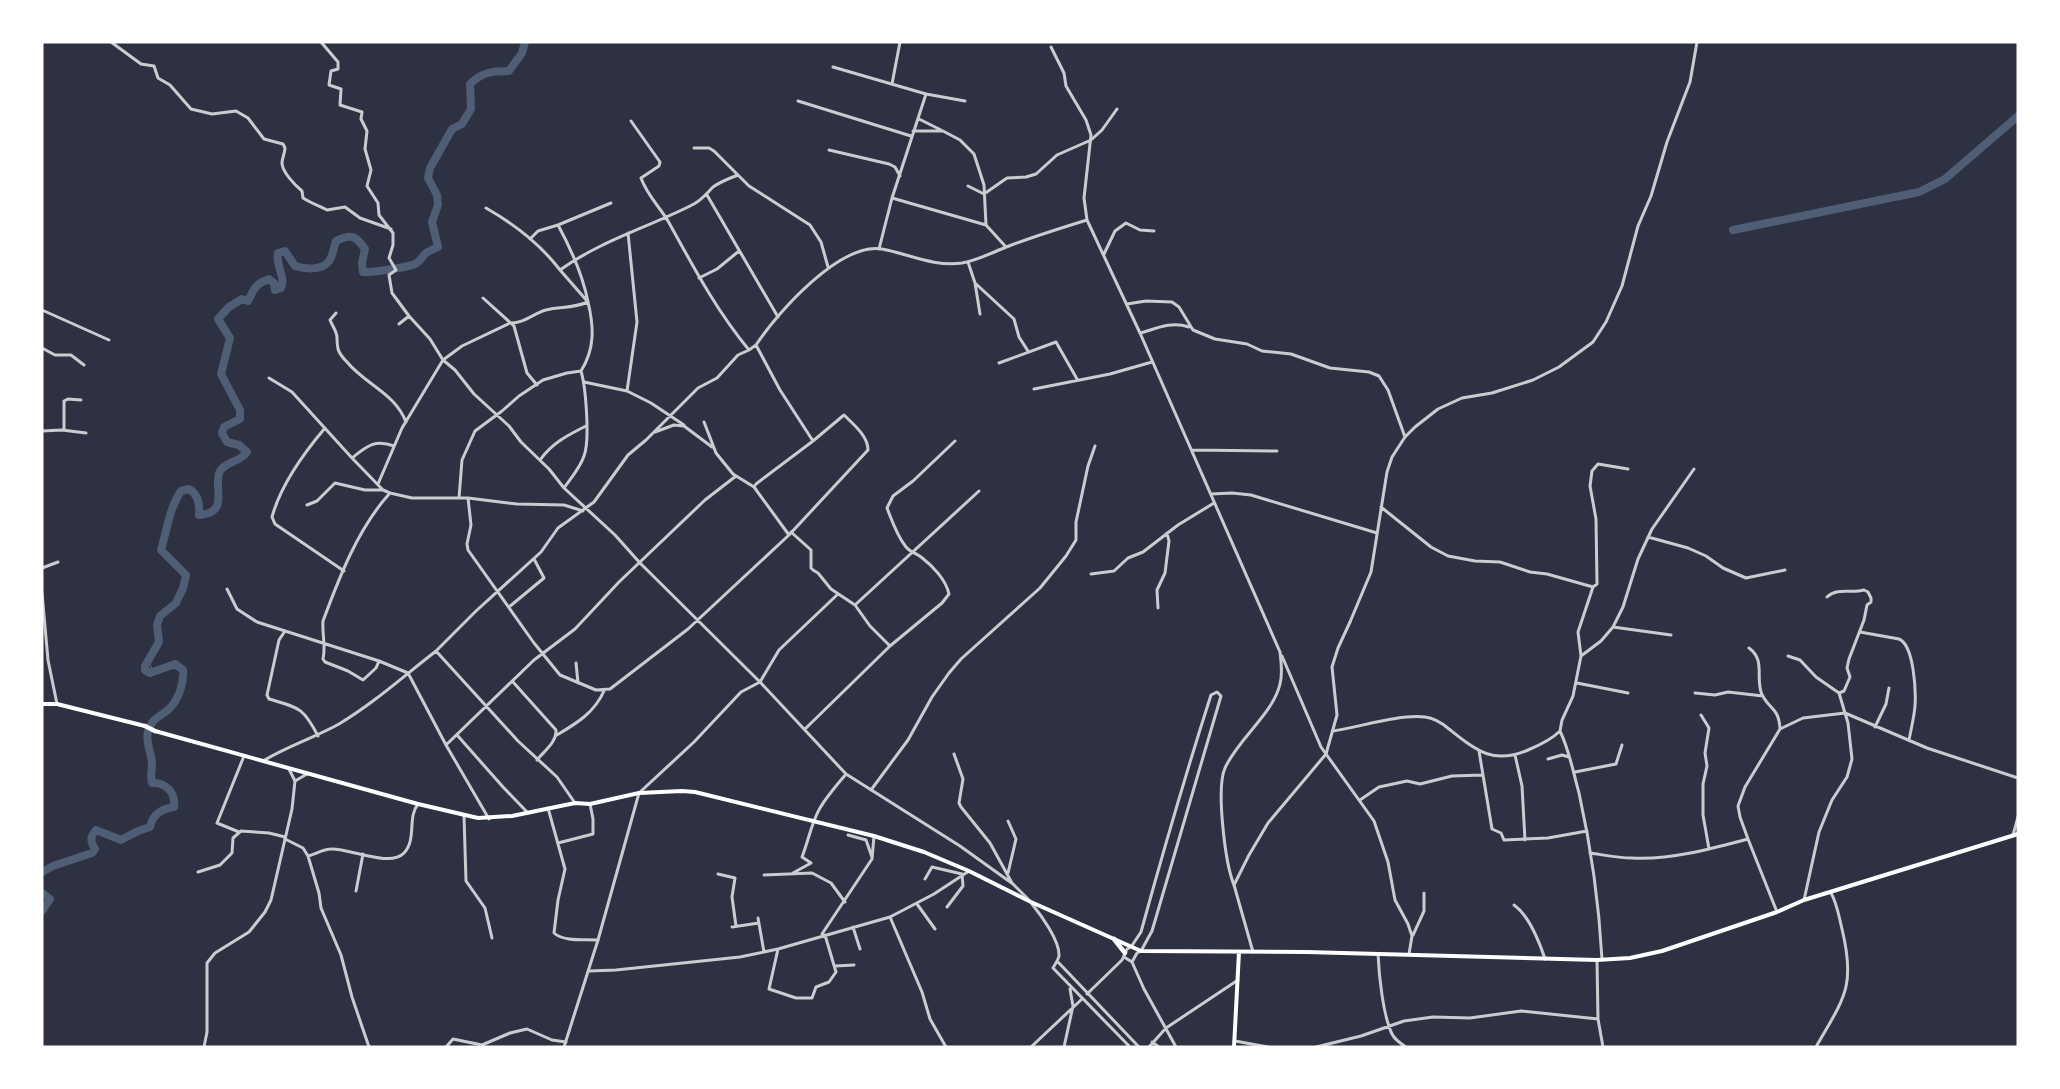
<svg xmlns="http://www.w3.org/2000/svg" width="2060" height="1089" viewBox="0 0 2060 1089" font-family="Montserrat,sans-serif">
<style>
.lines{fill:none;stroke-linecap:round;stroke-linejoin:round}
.stream{stroke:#4f5d75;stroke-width:1.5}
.river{stroke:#4f5d75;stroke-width:8}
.minor{stroke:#caccd0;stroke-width:3}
.tertiary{stroke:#caccd0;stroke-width:3}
.secondary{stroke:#fff;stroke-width:4}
.primary{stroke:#fff;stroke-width:4.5}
</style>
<rect width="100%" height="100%" fill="#2d3142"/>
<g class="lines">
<!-- stream -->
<path class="stream" d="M148 660 152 669 150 673"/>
<!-- river -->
<path class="river" d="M1733 230 1919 192 1945 179 2018 116
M42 872 53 866 92 853 95 849C90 841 90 837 96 830L121 840 138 831 150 827C153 814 161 809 174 807 176 793 166 782 152 783 150 776 152 771 152 764 152 754 145 742 148 732 152 717 159 718 169 709 179 699 184 683 183 670L175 664 150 673 145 670V666L159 642 157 625 160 616 176 603 183 588 186 575 161 550C167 530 169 509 181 491L189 489C198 494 200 504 199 515 231 513 212 486 220 471 226 461 241 462 247 452L239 445 227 442 222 433 224 427 240 419V410L221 374 230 338 218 319 229 307 242 299 248 301C254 289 255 284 269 279L274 283 275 290 281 288C286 275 275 266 278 253L285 251 295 266C305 269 322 271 329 261 333 256 334 246 336 241 351 233 356 236 365 249L362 263 363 272C370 273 408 267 415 264 420 262 421 258 425 254 428 251 434 249 438 247L432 222 438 205 437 195 428 178 430 168 452 129 462 124 471 109 470 84C482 72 493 71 509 71L522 53 525 42
M42 893 50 899 42 911"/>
<!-- minor -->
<path class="minor" d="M111 42 141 64 154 66 158 78 170 85 191 109 212 114 236 111 248 118 264 139 283 144 285 148C285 153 282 158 282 163 282 172 295 185 302 191L303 198C311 203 319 206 327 210L345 207 360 218 391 229
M321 42 338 62V69L331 71 329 85 341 89 340 105 362 112 361 119 367 131 365 149 371 170 367 186 378 203 379 215 393 233V245L389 258 396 270 389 275 392 293 409 316
M1051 47 1064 73 1066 86 1086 120 1091 135 1084 198 1087 220
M833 67 926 94 892 198 879 249
M892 84 900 42
M926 94 965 101
M798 101 911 136
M919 119 941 130
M631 121 660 162 659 166 641 178C647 195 659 206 668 221 693 266 716 310 749 350L756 345
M913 131H943L960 140 974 154 984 185 986 225 1006 247
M694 148H709L714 151 749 186 810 225 821 242 828 267
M829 150 889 164 895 167 900 176
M968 186 984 194 1007 178 1026 177 1036 174 1057 155 1091 140 1102 130 1117 109
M707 195 778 317
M892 198 986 225
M611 203 558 225C571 249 583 276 588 302L560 270C600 241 649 227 692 205 702 200 706 194 713 187 720 182 730 178 738 175
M486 208C514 224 541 245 560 270
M530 239 538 231 558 225
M1104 254 1115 231 1126 223 1140 230 1154 231
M968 262 975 283 980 314
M699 278 717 269 739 251
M975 283 1014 319 1019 337 1028 351
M483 298 514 326 527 373 537 385
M1127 304 1146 301 1172 302 1179 307 1193 330 1215 339 1247 344 1262 351 1291 354 1330 368 1369 372 1379 376 1388 390 1405 437
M42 310 109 340
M336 313 330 320C332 325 337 332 337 337 337 349 338 353 347 362 366 385 395 393 406 422
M399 324 409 316 430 339 443 360 462 346 510 323C523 324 534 313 546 310 561 306 571 309 588 302 594 327 595 349 581 371
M1141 333C1157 328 1172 321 1189 327
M42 348 55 355H71L84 365
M999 363 1056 342 1077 379
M269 378 292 392 352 458 383 490 390 493 412 498H468L517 504 564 505 583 511
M584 382 627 391 637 322 628 233
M1034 389 1110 374 1152 362
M627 391 651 403 684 425
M704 422 716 453 733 474 754 487
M325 428C303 454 281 484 272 517L275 524 344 571
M64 430V401L68 399 81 400
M42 431 62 430 86 433
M655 432 674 425 684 426 712 447
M1192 450 1277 451
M352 458C367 446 375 439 394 446
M540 460C552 443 568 435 586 426
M378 484 402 428 443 360 455 370 474 394 509 426 521 442 549 469 564 488 615 535 640 563 760 682 846 774 960 846 1013 884 1028 899
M1211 494 1232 493 1251 495 1377 533
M459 498 462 460 475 431 502 411 519 396 543 380 567 373 581 371C586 388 590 441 584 456 580 468 571 478 564 488
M468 498 471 525 467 544 468 550 534 643 560 675 596 690 610 689 688 629 789 535 754 487 756 484 813 441 780 390 756 345C777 313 840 242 882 249 909 254 933 267 962 263 979 260 993 252 1009 246 1035 236 1061 228 1087 220L1140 333 1280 652C1281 662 1283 673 1280 684 1273 714 1238 739 1225 768 1216 788 1225 863 1234 885
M307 505 317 501 335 483 365 490H383
M1381 507 1431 547 1448 556 1475 561 1500 562 1530 572 1547 574 1593 587 1578 632 1581 656
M791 532 811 550V568L813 570 818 573 831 589 855 605
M789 535 868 450C868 436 854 425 844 415L813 441
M1648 537 1688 548 1706 556 1723 568 1746 578 1785 570
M42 568 58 562
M1091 574 1114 571 1128 558 1143 552 1178 525 1214 503
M1593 587 1597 584 1596 519 1590 486 1592 471 1598 464 1628 469
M227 589 237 609 257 622 379 661 408 673 446 745 489 819
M42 593 48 660 57 704
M1827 597C1838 587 1851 594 1864 590L1868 592 1871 598V602L1867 605 1864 620 1849 659 1847 668 1850 677 1844 691 1839 693
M509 607 544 578 534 559
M1158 608 1157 590 1165 573 1169 541 1167 533
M1350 622 1371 572 1387 472 1392 457 1405 437 1415 427 1438 409 1462 398 1492 393 1533 380 1559 367 1593 342 1606 322 1622 286 1638 226 1651 196 1667 142 1690 82 1697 42
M1613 627 1671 635
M285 631 279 640 267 695 269 699C299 708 303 707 318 736
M1860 632 1899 639C1914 645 1916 691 1915 706 1914 718 1911 729 1909 740
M890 646 870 626 855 605 979 491
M1749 648C1765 660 1756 675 1761 692 1767 709 1779 706 1780 729
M436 651 476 611 541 552 558 528 594 502 628 455 646 440 698 388 717 378 738 355 749 350
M1282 656 1321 747 1374 821 1388 862 1395 900 1408 924 1412 936 1409 954
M1788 656 1800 660 1816 677 1839 693 1848 723 1852 759 1847 777 1832 800 1819 832 1804 900
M379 661 376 668 363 680 348 671 325 662 323 659C326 646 322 635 323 621 339 578 358 528 390 493
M576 663 578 683
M513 682 556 730C557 742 544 751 537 760
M1577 683 1628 693
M1695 693 1715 695 1728 692 1763 696
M1701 715 1709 728 1705 753 1707 766 1703 784V815L1709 849
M1875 727 1886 704 1889 688
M805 729 890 646 942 603 949 594C946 580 933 566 921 557 916 553 910 552 906 547 897 536 892 521 887 508L893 496 913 481 955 441
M1333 731C1360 727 1399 714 1425 717 1434 718 1442 723 1449 729 1477 751 1493 765 1528 750 1540 745 1551 740 1560 731 1570 752 1573 772 1579 793 1591 847 1599 904 1602 959
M1560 731 1562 720 1573 696 1581 656 1601 641 1613 627 1623 607 1638 559 1652 529 1694 469
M457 735 503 787 528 813
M557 735C577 723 594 713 604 691
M446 745 534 660 575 629 619 582 705 500 736 476
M1479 751 1492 829 1501 833 1504 840 1548 838 1587 831
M954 754 963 779 959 803 961 807 990 843 1012 883
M1515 755 1522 786 1525 840
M1548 759 1562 755 1569 757
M263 761C287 746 314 738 339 724 374 703 404 676 436 651L518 741 557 777 575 803
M289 769 295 781 307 774
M1575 772 1616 764 1622 745
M871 790 908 740 932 697 949 673 961 659 1040 588 1066 556 1076 540V522L1088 466 1095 446
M639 793 694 742 741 692 760 682 779 650 838 594
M1360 800 1379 787 1407 781 1420 784 1452 776 1483 775
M548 808 565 869 558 900 554 933C564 942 585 939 598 940
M464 816 466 881 485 908 492 938
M1008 821 1016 839 1008 873
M239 832 217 823 244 756
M848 835 866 840 872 857
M2013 835 2018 817
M285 839 303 848 308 856 319 893 321 908 341 955 352 997 369 1047
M1748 839 1740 817 1738 806 1745 787 1780 729 1803 718 1845 713 1927 748 2018 778
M558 843 593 834V819L590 804
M1590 853C1604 855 1618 858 1632 858 1670 860 1711 849 1748 839L1777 912
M308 856C316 854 323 849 331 849 349 848 390 868 404 853 417 839 407 818 418 804
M198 872 220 865 232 853 233 838 241 831 269 833 285 837
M793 873 811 863 802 857C808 842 812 821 820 808 827 796 837 785 846 774
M718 874 735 878 732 897 736 926
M764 875 812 873 831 883 845 902
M925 879 932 867 962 874 963 886 947 907
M356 891 363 854
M917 904 935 929
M1032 904C1041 915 1060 941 1059 956 1058 961 1055 964 1053 968L1130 1047
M1514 905C1528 915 1539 941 1545 959
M890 917 922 992 930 1019 946 1047
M758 918 764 952
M732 927 759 923
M853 927 860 949
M822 934 872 859 874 836
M1413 935 1424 911V893
M778 949 769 989 796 998H812L816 987 829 982 836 972 825 935
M1378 954C1379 976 1383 1015 1392 1034 1395 1040 1400 1043 1406 1047
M1124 957 1132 962 1144 989 1176 1047
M1597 960 1598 1019 1603 1047
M1058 962 1139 1047
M835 966 854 965
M589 971 616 970 740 957 778 949 890 917 934 894 969 871
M1087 994 1122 960 1127 949 1131 947 1141 932C1163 852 1186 773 1211 695L1217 692 1221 696 1152 931 1141 951 1137 953 1132 962
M1235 1041 1268 1047
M1152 1042 1159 1047
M446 1047 453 1039 482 1045 510 1033 527 1029 552 1040 566 1042
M1031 1047 1082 999
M1064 1047 1073 1006 1070 989
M1149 1047 1166 1028 1238 980
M1316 1047 1361 1036 1404 1021 1433 1017 1470 1018 1521 1011 1598 1019
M1816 1047C1844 998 1856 987 1842 929 1839 917 1837 903 1831 893"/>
<!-- tertiary -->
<path class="tertiary" d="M1253 952 1234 885 1249 855 1268 823 1326 754 1337 715 1332 667 1338 648 1350 622
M204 1047 207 1032V963L215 953 249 932 265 912 271 900 292 809 295 781
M564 1047 598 940 639 793"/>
<!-- secondary -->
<path class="secondary" d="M42 704H57L145 726
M155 731 418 804 478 818 512 816 575 803 590 804 639 793 682 791 695 792 874 836 924 852 969 871 1031 902 1141 951 1306 952 1597 960 1630 958 1662 951 1777 912 1804 900 2018 834
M1234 1047 1239 952"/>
<!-- primary -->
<path class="primary" d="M145 726 155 731
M1114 939 1125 953"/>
</g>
<!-- border -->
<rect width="2060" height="1089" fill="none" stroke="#ffffff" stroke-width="87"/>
</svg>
